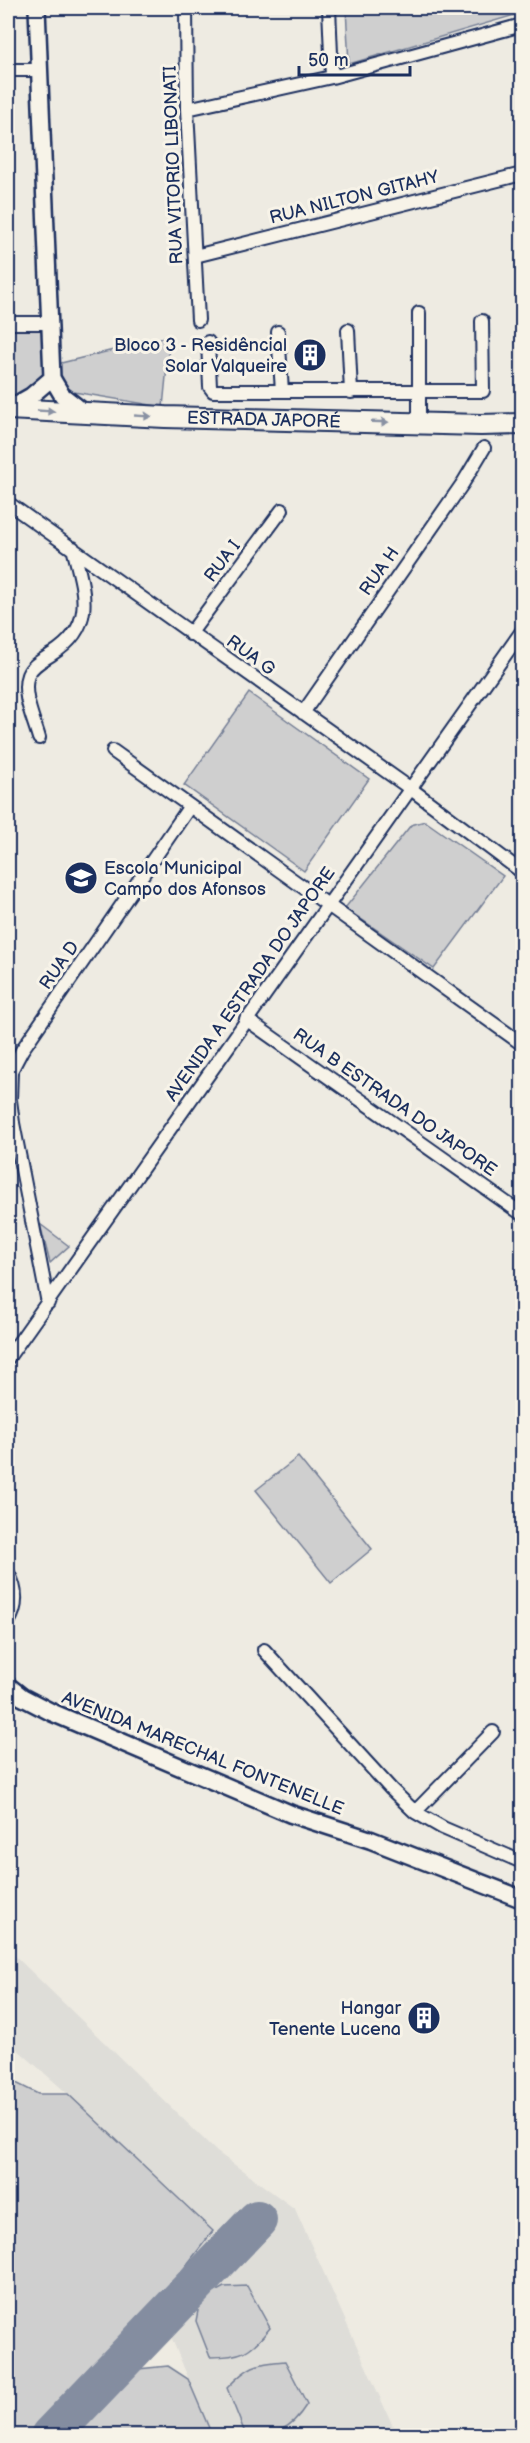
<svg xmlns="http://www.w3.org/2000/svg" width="530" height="2443" viewBox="0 0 530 2443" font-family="'Balsamiq Sans',sans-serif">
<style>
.built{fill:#deddd8}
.green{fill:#cfcfcf;stroke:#757f96;stroke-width:1.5}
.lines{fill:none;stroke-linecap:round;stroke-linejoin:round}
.taxiway{stroke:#848da0;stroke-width:40}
.minor-casing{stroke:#1b2f5e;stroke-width:16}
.tertiary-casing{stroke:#1b2f5e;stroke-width:20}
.secondary-casing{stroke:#1b2f5e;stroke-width:21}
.primary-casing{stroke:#1b2f5e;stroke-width:24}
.minor{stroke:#f7f3e8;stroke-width:12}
.tertiary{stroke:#f7f3e8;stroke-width:15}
.secondary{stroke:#f7f3e8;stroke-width:16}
.primary{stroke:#f7f3e8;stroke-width:20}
.oneway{fill:#8991a3}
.labels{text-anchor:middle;stroke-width:6;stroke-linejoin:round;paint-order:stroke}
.street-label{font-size:18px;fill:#1b2f5e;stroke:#f7f3e8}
.poi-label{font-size:18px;fill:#1b2f5e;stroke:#f7f3e8;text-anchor:end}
</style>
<rect width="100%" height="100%" fill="#eeebe2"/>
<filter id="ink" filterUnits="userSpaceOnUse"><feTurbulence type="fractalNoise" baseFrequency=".0167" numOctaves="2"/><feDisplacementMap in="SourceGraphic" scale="12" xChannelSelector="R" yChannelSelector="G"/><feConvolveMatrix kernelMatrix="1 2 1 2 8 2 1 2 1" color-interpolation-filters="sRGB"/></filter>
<g filter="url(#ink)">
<!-- built -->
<path class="built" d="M8 1949 217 2152 295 2209 397 2435H212L157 2303 213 2231 68 2094 8 2041Z"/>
<!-- green -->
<path class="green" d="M346 8H516L521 13 349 64Z
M8 325H49L53 365 170 336 163 407 74 392 53 379 13 397 8 396Z
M249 693 369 779 304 871 184 785Z
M425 821 503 876 434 969 345 908 411 825Z
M40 1224 69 1246 50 1263Z
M298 1457 372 1549 331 1583 256 1490Z
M8 2079 38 2094H68L213 2231 157 2303 29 2435H8Z
M247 2286 270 2328C250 2353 241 2357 210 2357L196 2321 200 2300 224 2287Z
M285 2361 307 2404C290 2431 277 2435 245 2433L227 2388C248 2366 255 2363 285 2361Z
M168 2366 188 2379 212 2435H75L138 2369Z"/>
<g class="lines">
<!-- taxiway -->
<path class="taxiway" d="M50 2436 257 2220"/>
<defs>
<path id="minor" d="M186 8 187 109 198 320
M329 8 332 77
M8 70H40
M187 109 332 77 522 25
M195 256 522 174
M419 313V423
M8 323H50
M348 330 351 392
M278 332 282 391
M208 342 210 387 213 391H483L482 321
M8 503 411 789 522 872
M190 634 282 510
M303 713 463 483 484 448
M39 738C34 720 21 693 28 675 32 665 43 660 52 654 97 626 84 591 73 548
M113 751 522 1044
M246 1019 522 1214
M48 1303 13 1123 10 1100 11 1071 22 1050 190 806
M8 1358 522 631
M8 1573C17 1589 18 1607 8 1622
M264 1650 391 1789 415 1812 443 1828 522 1862
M415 1812 493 1732"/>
<path id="tertiary" d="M37 8 52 378 62 395 85 413
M8 409 31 396 52 378"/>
<path id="secondary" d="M8 1686 22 1697 51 1712 291 1814 371 1840 522 1899"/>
<g id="primary">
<path id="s1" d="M8 409 165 417 481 425 522 424"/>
</g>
</defs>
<!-- minor casing -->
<use href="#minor" class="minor-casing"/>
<!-- tertiary casing -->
<use href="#tertiary" class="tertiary-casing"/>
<!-- secondary casing -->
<use href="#secondary" class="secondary-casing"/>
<!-- primary casing -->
<use href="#primary" class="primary-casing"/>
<!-- minor -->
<use href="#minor" class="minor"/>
<!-- tertiary -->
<use href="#tertiary" class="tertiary"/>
<!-- secondary -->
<use href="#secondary" class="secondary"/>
<!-- primary -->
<use href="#primary" class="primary"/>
</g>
<!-- one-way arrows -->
<defs><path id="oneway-solid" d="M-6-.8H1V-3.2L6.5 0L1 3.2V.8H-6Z" transform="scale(1.5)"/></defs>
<g class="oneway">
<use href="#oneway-solid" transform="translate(46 411) rotate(3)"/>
<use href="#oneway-solid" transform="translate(143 416) rotate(3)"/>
<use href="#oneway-solid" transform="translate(380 422) rotate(2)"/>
</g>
</g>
<!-- icons -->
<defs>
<symbol id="building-disc" viewBox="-11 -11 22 22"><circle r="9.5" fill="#1b2f5e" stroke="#f7f3e8"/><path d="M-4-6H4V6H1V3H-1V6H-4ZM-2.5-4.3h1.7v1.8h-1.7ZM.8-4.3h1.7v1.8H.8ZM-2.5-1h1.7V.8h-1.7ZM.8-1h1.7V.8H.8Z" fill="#fff"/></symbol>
<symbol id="school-disc" viewBox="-11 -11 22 22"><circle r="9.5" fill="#1b2f5e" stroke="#f7f3e8"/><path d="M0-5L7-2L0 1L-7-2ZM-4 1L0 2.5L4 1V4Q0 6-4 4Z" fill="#fff"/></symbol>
</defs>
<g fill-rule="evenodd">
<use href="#building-disc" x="291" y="336" width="38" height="38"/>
<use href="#school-disc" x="62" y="859" width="38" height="38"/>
<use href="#building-disc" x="405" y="1999" width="38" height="38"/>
</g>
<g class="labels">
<!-- street labels -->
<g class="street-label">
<text transform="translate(173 165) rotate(-92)" y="6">RUA VITORIO LIBONATI</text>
<text transform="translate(354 197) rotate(-14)" y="6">RUA NILTON GITAHY</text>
<text dy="6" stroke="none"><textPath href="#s1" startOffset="256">ESTRADA JAPORÉ</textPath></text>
<text transform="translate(222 561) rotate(-53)" y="6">RUA I</text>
<text transform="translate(379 571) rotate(-55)" y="6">RUA H</text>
<text transform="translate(251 655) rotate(36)" y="6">RUA G</text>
<text transform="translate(59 965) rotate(-55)" y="6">RUA D</text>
<text transform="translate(250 984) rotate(-55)" y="6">AVENIDA A ESTRADA DO JAPORE</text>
<text transform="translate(395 1102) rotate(35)" y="6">RUA B ESTRADA DO JAPORE</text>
<text transform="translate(203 1753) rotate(22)" y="6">AVENIDA MARECHAL FONTENELLE</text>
</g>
<!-- poi labels -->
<g class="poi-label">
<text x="287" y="351">Bloco 3 - Residêncial<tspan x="287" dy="21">Solar Valqueire</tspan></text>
<text x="104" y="874" text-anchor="start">Escola Municipal<tspan x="104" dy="21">Campo dos Afonsos</tspan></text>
<text x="401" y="2014">Hangar<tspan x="401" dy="21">Tenente Lucena</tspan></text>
</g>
</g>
<!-- margin -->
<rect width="530" height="2443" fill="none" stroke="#f7f3e8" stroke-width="30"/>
<rect x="15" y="15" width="500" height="2413" fill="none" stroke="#1b2f5e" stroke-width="2" filter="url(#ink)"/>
<!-- scale -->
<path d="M299 66v9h111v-9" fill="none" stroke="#1b2f5e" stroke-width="3"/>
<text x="308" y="66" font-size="18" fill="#1b2f5e" stroke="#f7f3e8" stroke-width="4.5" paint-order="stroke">50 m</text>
</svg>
